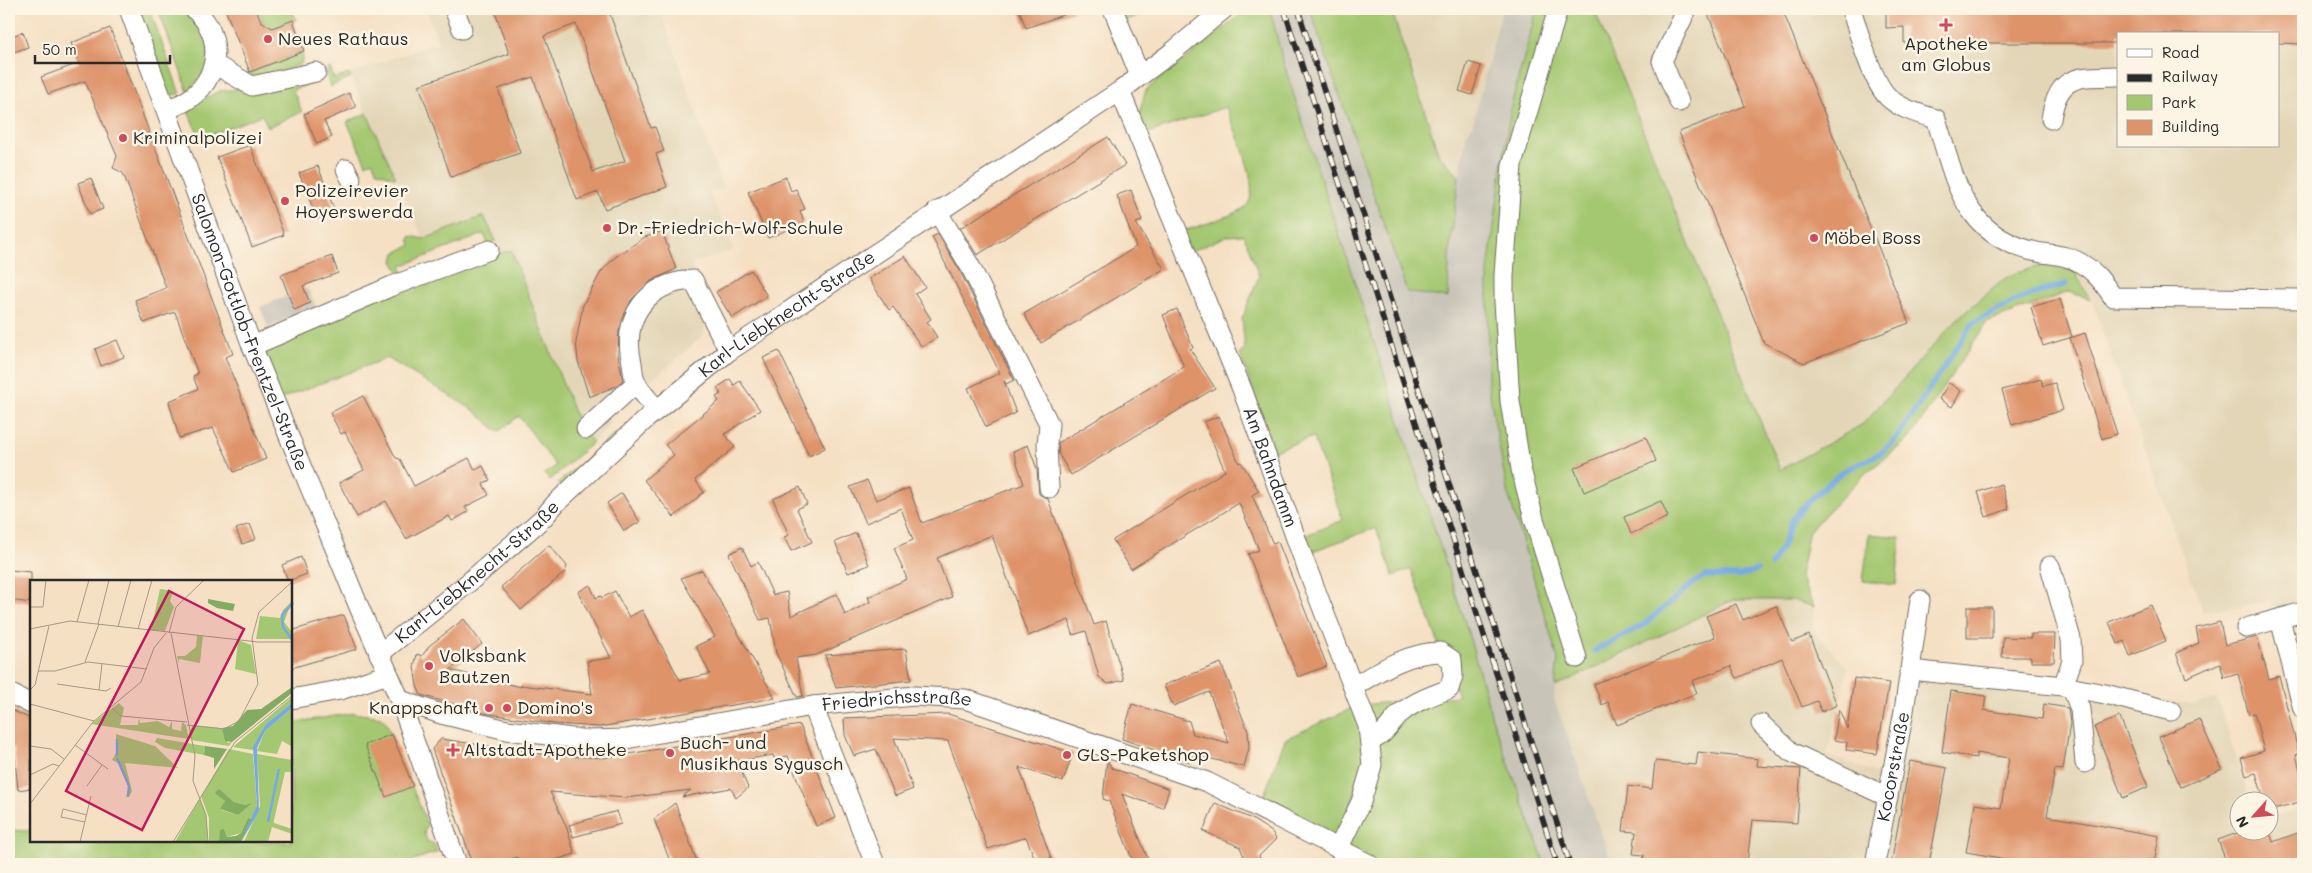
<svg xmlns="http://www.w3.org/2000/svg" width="2312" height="873" viewBox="0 0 2312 873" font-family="Mali,sans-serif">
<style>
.built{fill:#e3d6b7;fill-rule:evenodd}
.industrial{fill:#c8c4b8}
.green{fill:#a4c771;stroke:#68794e}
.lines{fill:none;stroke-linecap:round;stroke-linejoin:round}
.stream{stroke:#75aae2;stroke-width:5.5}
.building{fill:#de9369;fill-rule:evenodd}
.minor-casing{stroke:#726a61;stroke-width:21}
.minor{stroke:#fff;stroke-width:19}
.rail-casing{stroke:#2b2b2b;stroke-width:5.5}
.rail{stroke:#fcf5e5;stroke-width:4;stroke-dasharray:11;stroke-linecap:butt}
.poi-dot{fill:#d1495b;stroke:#fcf5e5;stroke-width:2}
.labels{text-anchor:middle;stroke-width:5;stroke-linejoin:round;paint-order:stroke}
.poi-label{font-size:18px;fill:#2b2b2b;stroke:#fcf5e5;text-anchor:start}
.street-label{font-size:18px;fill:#2b2b2b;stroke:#fcf5e5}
.inset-river{fill:none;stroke:#75aae2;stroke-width:2.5}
.inset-road{fill:none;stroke:#a49887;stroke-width:1}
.view{fill:#c2185b;fill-opacity:0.15;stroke:#c2185b;stroke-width:2.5}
.inset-edge{fill:none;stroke:#2b2b2b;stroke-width:2.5}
</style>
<rect width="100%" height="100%" fill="#fcf5e5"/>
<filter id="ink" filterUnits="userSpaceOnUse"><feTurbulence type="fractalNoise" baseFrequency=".02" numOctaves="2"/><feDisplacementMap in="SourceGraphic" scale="10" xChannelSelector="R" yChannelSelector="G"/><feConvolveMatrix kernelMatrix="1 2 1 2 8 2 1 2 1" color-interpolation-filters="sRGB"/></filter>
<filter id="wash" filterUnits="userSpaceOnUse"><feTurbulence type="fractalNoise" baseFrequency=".0096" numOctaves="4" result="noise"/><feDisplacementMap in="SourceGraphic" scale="20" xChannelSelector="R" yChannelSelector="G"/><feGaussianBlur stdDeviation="1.12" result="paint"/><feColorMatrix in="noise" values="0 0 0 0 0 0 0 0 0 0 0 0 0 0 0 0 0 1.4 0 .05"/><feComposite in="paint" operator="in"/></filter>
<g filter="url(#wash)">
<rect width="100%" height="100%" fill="#f5e0c4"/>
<!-- built -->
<path class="built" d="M426 9H660L723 189 710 193 734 250 692 264 706 321 703 336 611 414 608 429 593 442 580 428 511 250 501 253 484 216 424 239 349 74 438 42Z
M1391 9H1502L1472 127 1467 134 1459 176 1439 155Z
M1594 9H2303V610L2279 617 2270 602 2203 612 2091 299 2074 271 2040 266 2008 276 1956 319 1863 424 1780 470ZM2118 34H2278V146H2118Z
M1733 600H1792L1814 607 1812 629 1848 668 1827 755 1892 779 1910 670 2196 704 2217 698 2250 800H2240V830H2270V816L2299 810 2303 828V864H1612L1554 698 1555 687Z"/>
<!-- industrial -->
<path class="industrial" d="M1271 9H1310L1407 292 1448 298 1449 255 1459 176 1467 134 1472 127 1502 9H1537L1511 106 1499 189 1488 272V384L1507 490 1558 659 1554 698 1612 864H1545L1492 718 1468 632 1284 65Z
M308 288 316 308 268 327 260 307Z"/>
<!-- green -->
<path class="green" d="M150 9 180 94 166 95 138 11Z
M158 9C202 9 206 25 210 64L188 92Z
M258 9H291L296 20 267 31Z
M1105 9H1220L1207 21C1174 2 1144 12 1112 26Z
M1248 9H1270L1284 65 1468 632 1492 718 1545 864H1371L1339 848 1370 740 1338 848 1260 806 1285 739 1359 705 1458 696 1411 569 1393 576 1376 528 1302 555 1296 539 1343 520 1313 437 1274 451 1242 359 1240 354 1245 348 1242 319 1259 276 1244 235 1227 236 1187 253 1178 233C1194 227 1231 217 1244 208 1266 193 1233 128 1226 107L1139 136 1141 106 1146 90Z
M1310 9H1391L1439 155 1459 176 1449 255 1448 298 1407 292Z
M1537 9H1594L1780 470 1863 424 1957 319 2008 276 2040 266 2074 271 2090 299 2069 292 1987 322 1909 439 1864 475 1809 531 1800 576 1814 607 1792 600H1733L1555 687 1558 659 1507 490 1488 384V272L1499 189 1511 106Z
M301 52 303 57 301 64 280 72 250 80 246 74Z
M330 67 334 79 349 74 351 77 330 87 326 73Z
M307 82 309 84 293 90 302 112 268 127 262 115 200 139 186 107 220 91Z
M367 113 396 178 377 171 372 161 366 164 347 122Z
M484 216 496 241 488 244 484 234 401 266 404 273 399 272 393 261 395 253 411 245 409 239 411 236 424 239Z
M511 250 580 428 593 442 550 480 544 474 556 466 519 416 498 432 475 411 387 358 275 401 253 347 393 287Z
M616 433 617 435 560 486 558 483Z
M1869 534 1901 537 1896 585 1863 581Z
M354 713 381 717 386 722 427 824 424 832 427 841 434 844 437 852 402 864H9V830L31 831V842H291V723Z"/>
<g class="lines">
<!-- stream -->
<path class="stream" d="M1771 565 1782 547 1793 518 1814 496 1842 472 1881 453 1896 439 1973 323 2021 298 2066 284
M1594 651 1642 626 1695 582 1705 576H1741L1757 570"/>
</g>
<g id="blocks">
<!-- building -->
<path class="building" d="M225 9H256L261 21 272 28 293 20 304 51 250 72Z
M494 9H608L651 128 655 127 664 151 656 154 667 187 605 209 598 192 577 200 533 77 498 89 520 153 451 177 419 85 509 54ZM576 24 625 161 593 172 544 36Z
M1019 9H1074V11L1026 28Z
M1706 9H1782L1909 323 1804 363 1764 343 1679 132 1745 106Z
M1886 9H2303V44L2278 43V34H2118V43H1904V27L1886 28Z
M110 28 233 354 225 357 266 459 234 472 213 428 179 438 169 401 198 389 193 376 198 374 175 312 144 323 135 300 166 288 123 173 113 168 117 156 85 81 48 94 41 77 79 63 71 43Z
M23 32 28 47 9 54V37Z
M1468 62 1481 66 1472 95 1459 91Z
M349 93 356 107 324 121 332 137 317 144 304 114Z
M1108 137 1125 165 977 255 960 228Z
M250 145 284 235 252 247 217 157Z
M318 166 335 212 317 219 299 173Z
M786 177 791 191 796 189 805 209 800 211 804 223 768 238 748 192Z
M91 178 103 209 90 214 78 183Z
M1131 190 1142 221 1136 223 1164 269 1041 343 1024 314 1136 247 1117 195Z
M662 231 676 269 651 281 631 300 619 331 618 355 623 380 616 386 589 397 578 361 576 342 583 305 601 272 614 258 645 237Z
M938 234 960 271 1014 380 1006 384 1004 381 1016 413 986 427 968 388 1000 373 932 237Z
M332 256 338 273 303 286 310 303 294 310 281 275Z
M905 256 925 287 915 294 931 319 927 322 937 337 922 347 893 307 889 310 869 279Z
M751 270 767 296 732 318 716 292Z
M2060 299 2072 337 2043 346 2031 307Z
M1177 309 1193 348 1190 349 1215 388 1071 475 1059 455 1058 443 1184 367 1163 315Z
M2085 333 2117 434 2102 439 2070 338Z
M117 340 124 357 101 366 95 349Z
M779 351 825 448 809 456 763 358Z
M730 379 734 385 740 381 760 410 725 434 735 447 695 480 704 492 674 517 644 480 674 455 665 445 719 401 716 397 721 394 717 388Z
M2041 379 2043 386 2055 383 2063 410 2012 425 2002 390Z
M1949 383 1961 391 1952 407 1939 399Z
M363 396 396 458 400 459 414 486 469 458 475 470 483 466 490 480 483 484 489 495 465 507 468 512 452 521 449 516 406 539 386 501 357 517 339 483 364 470 345 432 341 434 330 413Z
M1219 416 1239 463 1241 462 1259 491 1252 495 1273 544 1278 542 1327 666 1298 677 1248 554 1259 550 1239 503 1131 569 1113 540 1225 471 1204 422Z
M1646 437 1656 461 1584 492 1574 468Z
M1028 445 1037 469 1039 494 1048 499 1094 625 1106 621 1124 680 1108 684 1099 677 1086 631 1073 635 1069 620 1028 636 992 535 937 558 952 597 816 655 796 658 803 696 797 697 776 653 770 618 760 620 729 554 742 547 751 566 758 562 773 595 787 592 791 616 837 594 845 615 870 602 868 597 907 579 894 548 913 540 901 508 866 523 850 487 867 480 876 500 909 488 922 523 1024 484 1013 451Z
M2001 484 2009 509 1986 517 1978 492Z
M800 487 807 504 797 509 812 542 791 551 784 537 789 535 773 499Z
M622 493 640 522 624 531 607 503Z
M1661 501 1668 517 1631 534 1624 517Z
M250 524 256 539 242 544 236 529Z
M856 533 869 565 848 573 835 542Z
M549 545 567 566 565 572 521 610 501 587Z
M301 557 307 574 288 581 282 565Z
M9 570 31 572V603L9 600Z
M702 570 775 698 599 727 555 724 484 713 421 695 417 686 414 667 417 654 422 656 430 645 464 619 482 644 450 670 521 687V685L592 694 587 661 611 658 578 592 590 585 596 598 601 596 602 598 615 591 629 617 642 610 680 680 710 674 696 646 715 637 681 578Z
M1736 604 1743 620 1776 606 1792 642 1809 635 1837 705 1822 712 1817 701 1802 707 1782 658 1737 678 1731 666 1692 681 1697 693 1617 725 1608 702 1602 705 1594 684 1715 637 1706 616Z
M2151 605 2166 641 2130 656 2124 641 2118 644 2109 622Z
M1967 607H1992V638H1967Z
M344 615 357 649 291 668V631Z
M2220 622 2225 645 2257 637 2269 679 2279 676 2299 754 2296 755 2303 782V801L2270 810V800H2264L2256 773 2246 776 2241 758 2264 751 2254 713 2249 715 2238 674 2224 678 2220 663 2186 678 2176 653 2199 643 2196 628Z
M2031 634H2055L2054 662H2031V657H2002L2003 637 2031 638Z
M906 649 911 680 836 688 825 655Z
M1221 663 1248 731 1249 748 1244 767 1192 754 1190 762 1122 739 1132 704 1189 721 1193 734 1229 743 1209 692 1173 706 1164 685Z
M1854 678 1889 683 1877 754 1846 750 1847 742 1834 740 1839 709 1847 729Z
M1951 691 1986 696 1984 710 2042 719 2044 704 2068 708 2070 723 2063 770 2055 769 2047 816 2159 836 2154 864H2036L1966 852 1975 804 2001 808 2009 758 1976 753V758L1942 752Z
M9 709 31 719V788L18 790 14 749 9 747Z
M948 714 1073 753 1063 782 1019 767 1053 864H1037L1026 837 988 849 948 741 894 738 913 789 895 796 876 749 854 756 845 735 844 718Z
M2120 717 2148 787 2123 798 2094 727Z
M2199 719 2222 769 2181 787 2159 737Z
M800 725 836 818 816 826 788 756 774 758 773 755 737 761 748 788 736 798 731 788 682 797 691 790 626 798 550 792 566 826 575 854 542 864H519L517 857 498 864H473L432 749 441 739 548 755 605 758Z
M392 734 413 786 386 797 365 745Z
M1698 752 1758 759 1757 766 1801 769 1797 823 1752 820 1747 864H1643L1644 855 1633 854 1636 832 1623 831 1628 786 1652 789 1655 761 1696 765Z
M1107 760 1112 768 1169 789 1163 808 1122 794 1150 864H1134L1109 801 1103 799Z
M1910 761 1947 768 1929 864H1891Z
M675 803 698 864H671L654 819Z
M1215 803 1252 819 1272 832 1276 839 1259 856 1262 864H1247L1240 847 1203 831Z
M617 811 621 824 573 837 569 825Z
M2246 830H2269L2273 842 2303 831V858L2287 864H2227L2218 840Z"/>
</g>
</g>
<g filter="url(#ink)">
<use href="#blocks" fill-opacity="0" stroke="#726a61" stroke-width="1"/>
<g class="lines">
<defs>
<g id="minor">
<path id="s1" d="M129 9 252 346 359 607 400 700 457 864"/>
<path d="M454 9 462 29"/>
<path d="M1113 9 1140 76"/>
<path d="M1558 9 1512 165 1504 275V301L1510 401 1521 469 1534 519 1577 658"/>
<path d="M1851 9C1858 30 1872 82 1888 97 1900 109 1920 114 1936 119 1946 149 1953 186 1972 212 1989 236 2014 248 2042 253 2056 255 2070 256 2082 264 2096 272 2104 284 2113 297L2303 299"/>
<path d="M214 64 252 86 316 72"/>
<path id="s2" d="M1120 91 1242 389 1302 555 1368 726 1372 765 1361 802 1338 849"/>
<path d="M1679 102 1662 61 1687 9"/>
<path d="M166 109C214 98 233 42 194 9"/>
<path d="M2051 119C2058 73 2079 77 2118 76"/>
<path d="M346 169 351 179"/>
<path d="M937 211 970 266 1049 424 1047 444 1049 488"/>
<path d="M252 346 392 286 489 250"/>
<path d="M657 410C651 402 640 392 636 382 633 377 633 369 632 363 621 318 646 283 693 280L729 351"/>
<path d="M586 429 636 383"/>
<path d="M2050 566 2071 639 2072 661 2063 686"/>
<path d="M2280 619 2303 709"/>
<path d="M2246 628 2303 612"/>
<path id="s3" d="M379 654 468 583 543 518 556 503 647 418 729 351 1120 91 1171 53 1224 9"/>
<path d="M1910 670 2063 686 2105 694 2171 711"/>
<path d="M1353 687C1379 671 1409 652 1440 652L1452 660 1453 676 1449 689C1433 695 1416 701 1402 712 1391 720 1386 736 1371 740"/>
<path d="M2072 688 2080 709 2085 763"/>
<path d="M9 693 31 704"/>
<path d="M291 699 340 690 388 674"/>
<path id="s4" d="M400 700 441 714 507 730 588 740 626 739 813 706 914 696 965 699 1207 782 1369 864"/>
<path d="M813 706 875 864"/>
<path d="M1761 724 1791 752 1888 797"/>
<path id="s5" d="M1875 864 1904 711 1920 600"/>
</g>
</defs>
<!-- minor casing -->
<use href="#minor" class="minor-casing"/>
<!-- minor -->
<use href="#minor" class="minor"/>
<defs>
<path id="rail" d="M1284 9 1557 864
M1298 9 1570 864"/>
</defs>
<!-- rail casing -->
<use href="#rail" class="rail-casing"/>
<!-- rail -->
<use href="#rail" class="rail"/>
</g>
</g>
<!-- markers -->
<g class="poi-dot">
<path d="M1943.5 17.5h5v5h5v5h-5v5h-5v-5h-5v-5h5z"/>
<circle cx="268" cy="39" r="5"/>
<circle cx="123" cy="138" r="5"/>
<circle cx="285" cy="201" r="5"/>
<circle cx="607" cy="228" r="5"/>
<circle cx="1814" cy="238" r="5"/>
<circle cx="429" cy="666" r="5"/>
<circle cx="489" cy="708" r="5"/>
<circle cx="507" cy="708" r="5"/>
<path d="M450.5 742.5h5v5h5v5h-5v5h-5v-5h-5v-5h5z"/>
<circle cx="670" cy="753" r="5"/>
<circle cx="1067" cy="755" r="5"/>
</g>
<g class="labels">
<!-- poi labels -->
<g class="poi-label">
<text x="278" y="45">Neues Rathaus</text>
<text x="1946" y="50" text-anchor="middle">Apotheke<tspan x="1946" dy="21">am Globus</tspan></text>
<text x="133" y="144">Kriminalpolizei</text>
<text x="295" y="197">Polizeirevier<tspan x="295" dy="21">Hoyerswerda</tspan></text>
<text x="617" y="234">Dr.-Friedrich-Wolf-Schule</text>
<text x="1824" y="244">Möbel Boss</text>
<text x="439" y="662">Volksbank<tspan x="439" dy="21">Bautzen</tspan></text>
<text x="479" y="714" text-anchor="end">Knappschaft</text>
<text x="517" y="714">Domino's</text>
<text x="680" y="749">Buch- und<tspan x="680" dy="21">Musikhaus Sygusch</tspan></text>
<text x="463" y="756">Altstadt-Apotheke</text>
<text x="1077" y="761">GLS-Paketshop</text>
</g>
<!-- street labels -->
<g class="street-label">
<text dy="6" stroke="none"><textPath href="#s3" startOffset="532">Karl-Liebknecht-Straße</textPath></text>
<text dy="6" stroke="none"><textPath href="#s1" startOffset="345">Salomon-Gottlob-Frentzel-Straße</textPath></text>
<text dy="6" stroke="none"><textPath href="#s2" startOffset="405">Am Bahndamm</textPath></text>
<text dy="6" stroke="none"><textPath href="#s3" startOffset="128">Karl-Liebknecht-Straße</textPath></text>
<text dy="6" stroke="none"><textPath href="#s4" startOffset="505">Friedrichsstraße</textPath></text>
<text dy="6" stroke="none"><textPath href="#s5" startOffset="99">Kocorstraße</textPath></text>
</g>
</g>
<!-- overview -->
<g transform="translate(30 580)">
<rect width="262" height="262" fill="#f5e0c4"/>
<path d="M130 9 143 11 140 21 144 27 135 51 121 50ZM262 21 254 42 262 52V59H226L230 36 250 38 253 30ZM167 55 173 56 170 83 149 79V84L147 76H155L166 67ZM208 60 221 65 226 94 205 89ZM262 117V123L236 144 223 170 203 167ZM89 123 94 128 90 145H108L109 138 110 143 128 141 139 147 142 141V149L151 151 152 142 156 145 159 159 61 144ZM262 128V176L261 166 252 161 247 174 227 171 235 151ZM163 145 192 148 198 163 202 162 199 166 161 160 159 153ZM86 154 125 166 148 188 95 183 102 211 99 217H96L99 207 88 183 82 180 86 173ZM127 158 175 166 174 175 135 168 125 162ZM199 169 223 174 227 225 222 239 218 238 211 253 197 257 194 249 189 262H179V238L171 216ZM189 210 204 222 216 225 208 235 191 230 195 221ZM227 174 262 180V192H255L244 240V243L262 249V254L242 247 238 262H214L230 226ZM170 218 176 235 178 262H145Z" fill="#a4c771" fill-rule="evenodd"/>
<path d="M178 19 205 24 203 31 187 28 178 23ZM262 107V113L202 162 195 161 192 148 203 146 217 130 231 129ZM175 166 197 169 184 189V178L174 175ZM189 209 204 222 216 225 222 223 208 235 190 229 195 221 185 213ZM218 238 222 239 211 262H189L190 250 194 249 197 257 206 256 211 253Z" fill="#83ac63"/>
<path d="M262 123V128L235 151 227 168 229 231 211 262 227 225 223 167 236 144Z" fill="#75aae2"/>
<path class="inset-river" d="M263 23 252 35 253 47 263 61M87 176V159M87 178 99 206 98 216M238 242 249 189"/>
<path class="inset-road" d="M0 27H13L16 0M47 42 59 0M68 44 79 0M88 47 101 0M0 49 40 41 228 62H263M108 49 122 0M139 53 146 27 174 0M141 53 165 176 163 201 176 235 178 262M55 82 69 44M8 91H25L58 82 117 89M27 104 76 111 81 108M0 110 5 105 19 46M69 110 72 84M0 124 64 141M82 128 91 136 157 142M157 145 194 149 209 141 228 104 222 58 229 32 263 1M45 165 78 189M0 166 21 169 34 179M0 195 23 184 29 186M57 206 72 185M0 224 63 142 111 102 124 68 136 53M55 242 31 237 33 229 57 235M50 262 61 216M143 262 205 162 263 115"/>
<path class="view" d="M139 11 214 49 112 250 36 211Z"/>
<rect width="262" height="262" class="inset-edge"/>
</g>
<!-- margin -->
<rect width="2312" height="873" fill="none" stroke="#fcf5e5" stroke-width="30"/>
<!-- legend -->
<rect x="2117" y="32" width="162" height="115" fill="#fcf5e5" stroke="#a8a49b"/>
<rect x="2127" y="49" width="25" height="8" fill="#ffffff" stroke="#a8a49b"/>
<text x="2162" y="58" font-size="15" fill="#2b2b2b">Road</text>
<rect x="2127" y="74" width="25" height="8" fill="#2b2b2b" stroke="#a8a49b"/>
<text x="2162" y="82" font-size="15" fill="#2b2b2b">Railway</text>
<rect x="2127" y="95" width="25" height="15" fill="#a4c771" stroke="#a8a49b"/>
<text x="2162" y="108" font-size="15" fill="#2b2b2b">Park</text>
<rect x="2127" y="120" width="25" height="15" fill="#de9369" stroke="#a8a49b"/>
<text x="2162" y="132" font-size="15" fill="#2b2b2b">Building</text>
<!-- north arrow -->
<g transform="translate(2254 816) rotate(243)"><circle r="24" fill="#fcf5e5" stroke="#a8a49b"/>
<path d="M0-4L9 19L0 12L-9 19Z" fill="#d1495b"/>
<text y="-8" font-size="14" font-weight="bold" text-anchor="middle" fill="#2b2b2b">N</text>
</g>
<!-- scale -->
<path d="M35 55v8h135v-8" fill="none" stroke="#2b2b2b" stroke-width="2.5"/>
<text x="42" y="55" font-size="15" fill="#2b2b2b" stroke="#fcf5e5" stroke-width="4" paint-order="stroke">50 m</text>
</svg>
